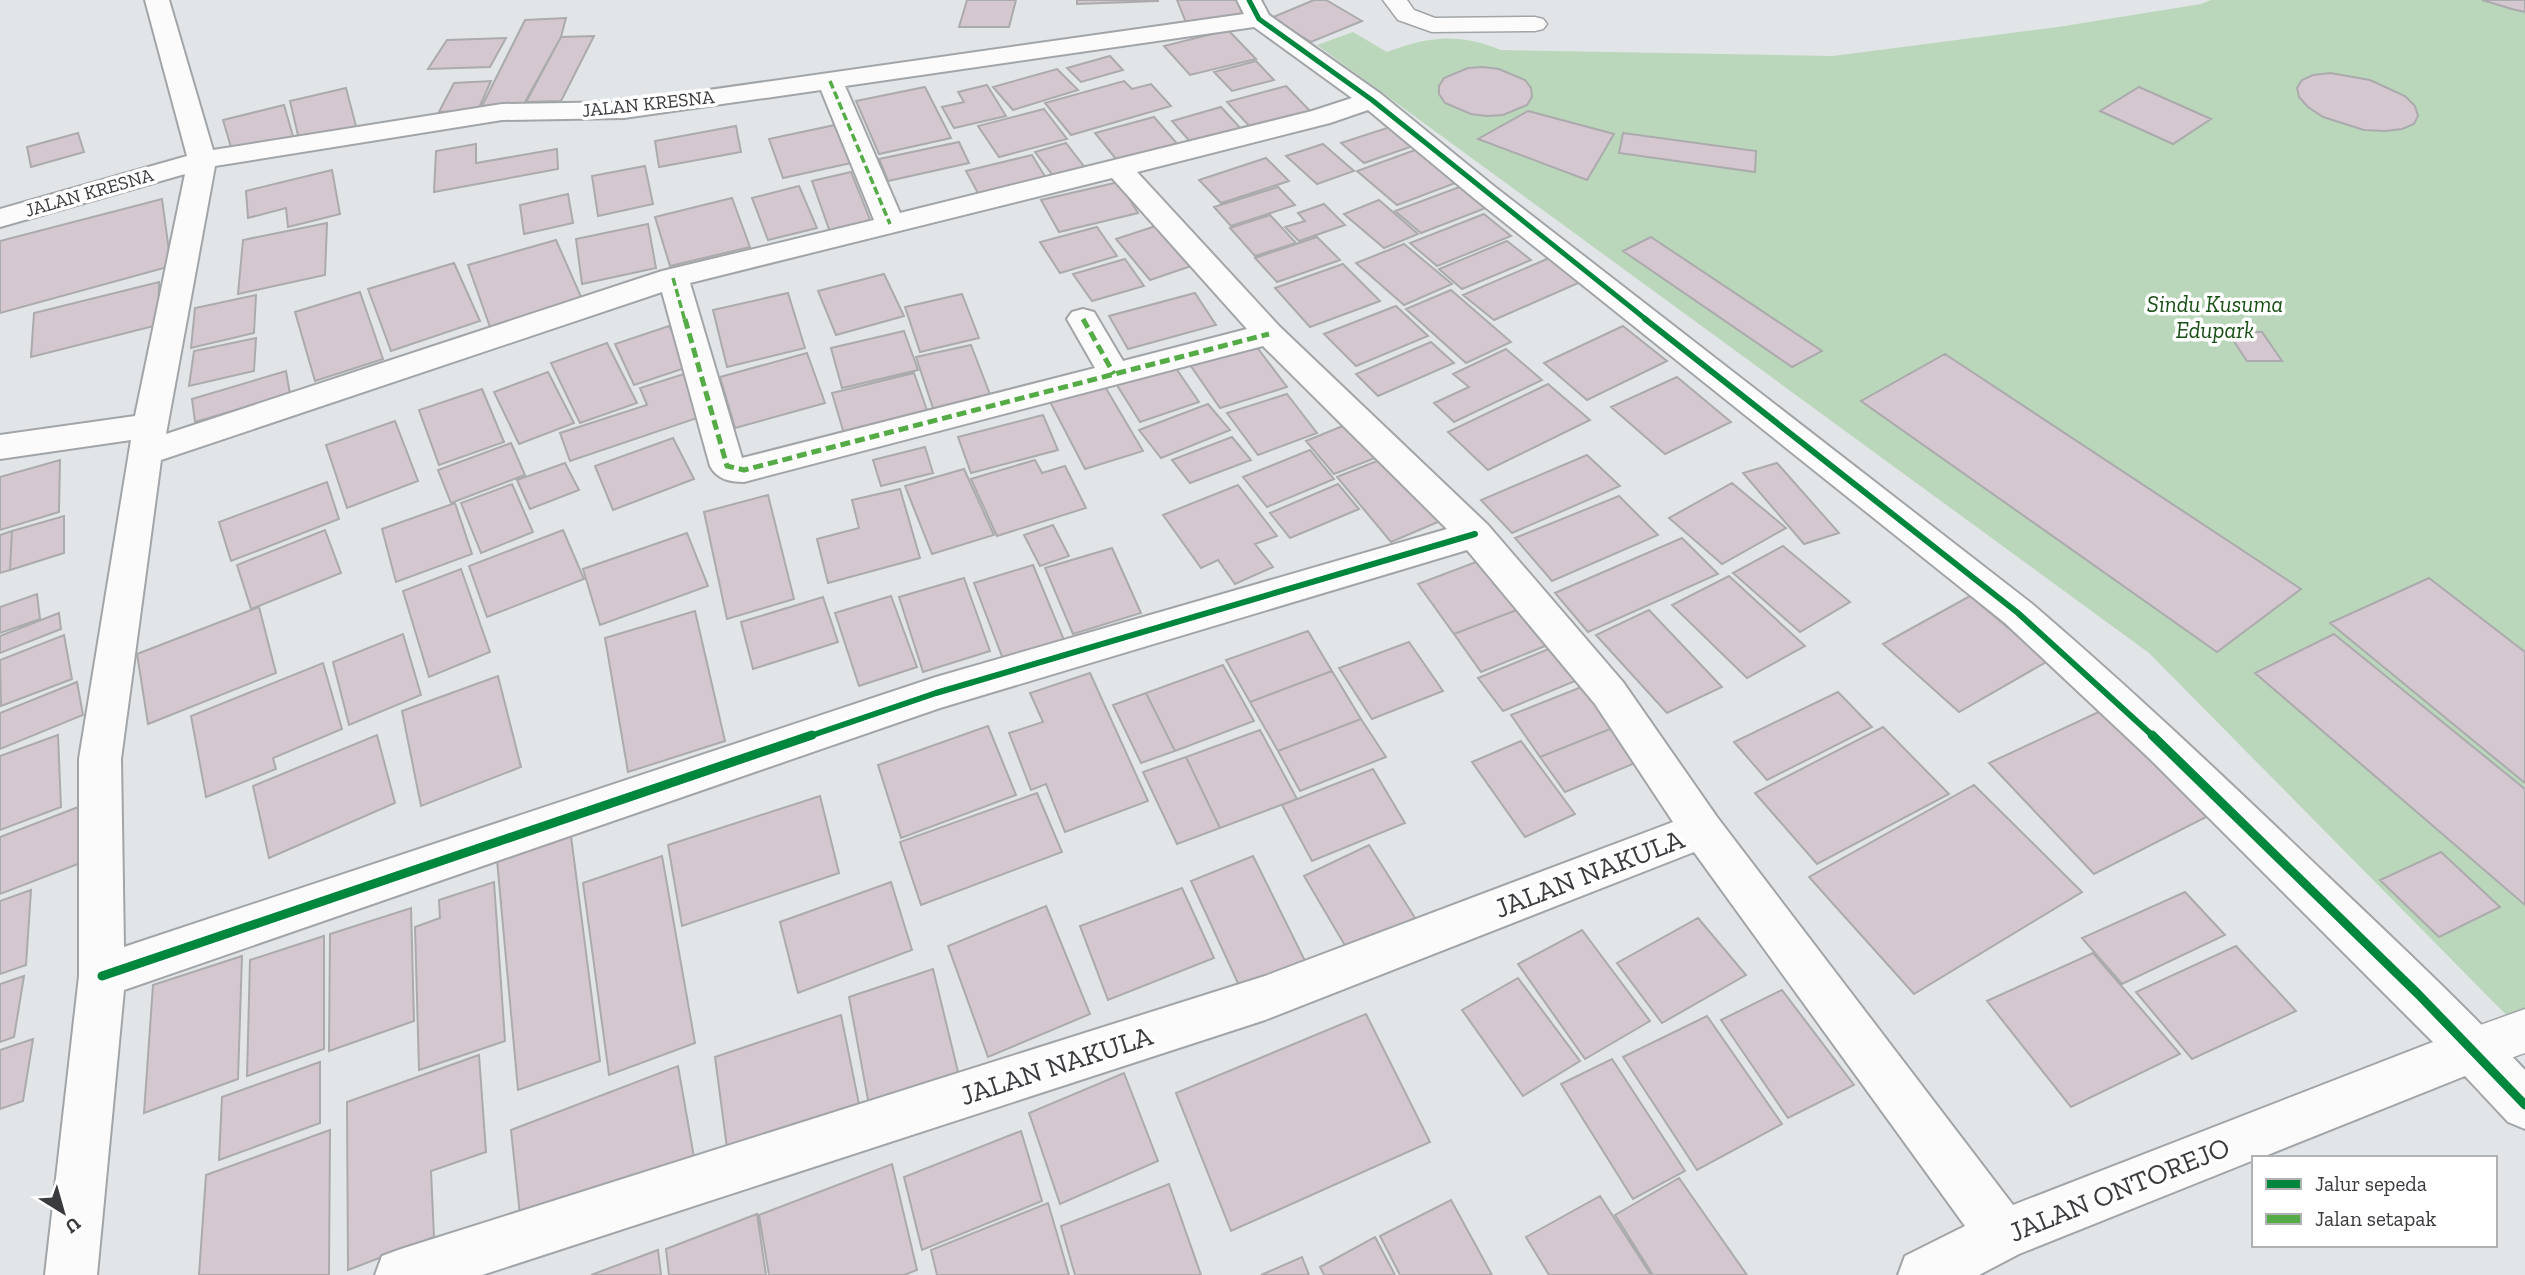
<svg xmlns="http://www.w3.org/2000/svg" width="2525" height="1275" viewBox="0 0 2525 1275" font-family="'Zilla Slab',serif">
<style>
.green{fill:#bbd7bb}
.building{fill:#d5c7cf;stroke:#abaaad;stroke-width:2}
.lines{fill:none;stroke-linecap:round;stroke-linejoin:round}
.service-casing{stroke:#a2a5a7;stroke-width:3}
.minor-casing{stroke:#a2a5a7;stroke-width:4}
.service{fill:#fbfbfc;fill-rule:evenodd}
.minor{fill:#fbfbfc;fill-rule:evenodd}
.quiet-far1{stroke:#55ac46;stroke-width:3.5;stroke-dasharray:8 3.5;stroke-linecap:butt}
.quiet{stroke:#55ac46;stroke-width:5;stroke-dasharray:10 5;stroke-linecap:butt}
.cycleway-far2-casing{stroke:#fff;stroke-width:9}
.cycleway-far1-casing{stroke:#fff;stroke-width:10}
.cycleway-casing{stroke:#fff;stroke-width:13}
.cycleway-far2{stroke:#00873e;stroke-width:5}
.cycleway-far1{stroke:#00873e;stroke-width:6}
.cycleway{stroke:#00873e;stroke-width:9}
.labels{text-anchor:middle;stroke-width:7;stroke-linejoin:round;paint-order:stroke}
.far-street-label{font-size:19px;fill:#393b3e;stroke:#fff}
.park-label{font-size:23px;font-style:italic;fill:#195016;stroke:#fff}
.near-street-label{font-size:28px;fill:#393b3e;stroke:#fff}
</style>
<rect width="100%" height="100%" fill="#e2e5e8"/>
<!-- green -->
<path class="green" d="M2211 0H2525V1034L2149 653 1317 45 1353 32 1387 52C1429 36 1459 33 1501 50L1833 56 2058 27 2201 4Z"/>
<!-- building -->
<path class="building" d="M967 0H1016L1009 27H959Z
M1077 0H1158V1L1077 4Z
M1177 0H1243L1250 17 1187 25Z
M1314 0H1326L1362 21 1311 42 1271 18Z
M2482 0H2525V12L2512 9Z
M566 18 561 37 525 104 482 106 525 20Z
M1228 30 1256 59 1190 75 1164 46Z
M594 36 561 101 525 102 561 37Z
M506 38 490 67 428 69 447 40Z
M1110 56 1123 70 1081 82 1067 68Z
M1256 61 1274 80 1232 91 1214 72Z
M1483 67 1499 69 1525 80 1531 88 1532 97 1527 105 1503 115 1487 116 1471 114 1445 103 1439 94V86L1444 78 1468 68Z
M1057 69 1078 90 1013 110 993 87Z
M2330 73 2370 80 2405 96 2415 106 2418 116 2414 124 2402 129 2385 131 2364 130 2323 117 2308 107 2299 97 2297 88 2302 80 2313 75Z
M491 81 478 110 439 112 454 83Z
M1124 81 1132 89 1151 84 1171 106 1071 135 1045 103Z
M987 85 1006 116 954 128 942 107 964 102 958 92Z
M1286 86 1313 114 1253 130 1227 102Z
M925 87 951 138 879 154 856 101Z
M2139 87 2211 119 2173 144 2100 111Z
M346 88 357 130 300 144 290 101Z
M284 105 295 143 233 154 223 120Z
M1221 107 1244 132 1194 146 1172 121Z
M1044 109 1067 139 999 157 978 126Z
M1528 111 1614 134 1587 180 1478 139Z
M1154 117 1180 147 1120 164 1095 133Z
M835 125 851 163 783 178 769 139Z
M736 126 741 152 659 167 655 141Z
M1393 126 1416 145 1364 163 1341 143Z
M78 133 84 152 31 167 27 147Z
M1623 133 1756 151 1755 172 1619 153Z
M959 142 969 163 888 181 879 159Z
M1066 143 1086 169 1055 178 1035 152Z
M476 144V163L557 149 558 169 434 192 436 151Z
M1323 144 1354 171 1317 184 1286 156Z
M1418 149 1458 182 1397 205 1357 171Z
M1032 155 1046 178 979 195 966 171Z
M1266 158 1289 181 1221 203 1199 180Z
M645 166 653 204 598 216 592 176Z
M332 170 340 214 288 227 286 208 248 218 246 191Z
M851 172 871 222 830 232 812 181Z
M1119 182 1138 213 1059 232 1041 200Z
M1465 185 1491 206 1421 233 1395 211Z
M799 186 817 228 768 240 752 198Z
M1278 187 1295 205 1231 226 1214 207Z
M568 194 573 223 524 234 520 205Z
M732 198 750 247 670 266 655 217Z
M162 199 171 266 0 313V241Z
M1379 200 1418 234 1384 248 1344 214Z
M1324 204 1345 225 1299 241 1285 227 1305 221 1298 213Z
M1484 214 1511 236 1437 266 1410 243Z
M1270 215 1296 243 1255 256 1230 228Z
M327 223 325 275 238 294 243 240Z
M648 224 656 268 582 284 576 239Z
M1159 225 1194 265 1150 280 1116 239Z
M1097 227 1117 256 1060 273 1040 242Z
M1317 237 1340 260 1277 282 1255 258Z
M1651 237 1822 351 1792 367 1623 251Z
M556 240 582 299 490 327 468 265Z
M1507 241 1531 260 1462 289 1439 269Z
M1404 244 1452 284 1404 305 1356 263Z
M1554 256 1585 280 1494 320 1463 295Z
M1125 259 1144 286 1092 301 1073 274Z
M454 263 480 321 391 351 368 289Z
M1343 264 1380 301 1310 327 1275 288Z
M884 274 904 316 836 335 818 291Z
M159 282 158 325 31 357 34 313Z
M1451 290 1511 342 1466 363 1406 309Z
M360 292 383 359 315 381 295 312Z
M788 293 805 348 727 367 713 310Z
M1195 293 1216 325 1128 349 1109 316Z
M962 294 979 338 920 352 905 307Z
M256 295 254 333 191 348 195 308Z
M1396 306 1428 336 1356 366 1324 334Z
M669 326 691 366 634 385 615 344Z
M1623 326 1667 361 1587 400 1544 363Z
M904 331 918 370 842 388 831 348Z
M2227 331 2262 332 2282 361H2247Z
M256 338 254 371 189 386 194 351Z
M1253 342 1287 387 1220 408 1188 362Z
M1431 342 1454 363 1378 396 1356 374Z
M607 343 637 403 580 423 551 363Z
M971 345 991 397 934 411 916 357Z
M1506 349 1542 380 1454 422 1434 403 1469 387 1453 374Z
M807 353 825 403 735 428 720 377Z
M1945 354 2301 589 2217 652 1861 401Z
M1173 364 1199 402 1140 422 1115 382Z
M286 371 290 394 195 422 192 399Z
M548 372 574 423 519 444 494 392Z
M690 372 709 414 570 461 560 433 647 405 640 388Z
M914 373 929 416 845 437 832 393Z
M1677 377 1731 422 1665 454 1611 407Z
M1548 384 1590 420 1488 470 1448 432Z
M1104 385 1143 451 1085 469 1049 400Z
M482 389 504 442 439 465 419 410Z
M1287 394 1317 433 1258 455 1227 413Z
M1208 404 1230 430 1161 458 1139 430Z
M1043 415 1058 450 971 473 958 437Z
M395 421 418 481 347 508 326 445Z
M1355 421 1385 454 1334 474 1306 441Z
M1232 437 1251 460 1190 483 1172 460Z
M673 438 694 479 613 510 595 466Z
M511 443 525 475 451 503 438 470Z
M925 447 933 473 881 486 873 460Z
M1310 450 1334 479 1267 507 1243 477Z
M1392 455 1447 518 1391 542 1337 477Z
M1587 455 1620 486 1512 533 1481 500Z
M60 460 59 512 0 530V477Z
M1035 460 1042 473 1065 466 1086 508 997 536 971 479Z
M565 463 579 490 530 509 517 480Z
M1777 463 1839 533 1804 544 1743 473Z
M964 469 994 535 932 554 905 486Z
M327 482 339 519 231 561 219 522Z
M1732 483 1786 528 1722 564 1669 518Z
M512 484 533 532 481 553 461 503Z
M1338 484 1359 509 1290 538 1270 513Z
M1238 485 1277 536 1255 544 1273 567 1235 584 1218 560 1201 568 1163 515Z
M900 489 920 558 828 583 817 539 859 528 852 500Z
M768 495 794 599 727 619 704 512Z
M1619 496 1658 535 1552 581 1515 538Z
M455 503 472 554 396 582 382 529Z
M64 516V553L10 570 12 531Z
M1053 525 1069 556 1040 566 1024 535Z
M325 530 341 573 251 609 237 565Z
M563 530 584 579 487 617 469 566Z
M12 531 10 570 0 573V535Z
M687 533 708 586 600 625 583 569Z
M1682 538 1718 574 1588 632 1555 593Z
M1783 546 1850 602 1800 632 1733 573Z
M1112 548 1141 613 1073 634 1045 568Z
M1484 559 1522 608 1454 634 1418 584Z
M1033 565 1064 640 1003 659 974 583Z
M461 569 490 652 429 677 403 591Z
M1729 576 1805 646 1747 678 1672 605Z
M964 578 990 651 923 672 899 597Z
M2429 578 2525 652V783L2330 623Z
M37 594 40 619 0 633V607Z
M891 596 917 667 859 686 835 613Z
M1970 596 2048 661 1959 712 1883 644Z
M823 597 838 642 753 669 741 622Z
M259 607 276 673 148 724 137 654Z
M1522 608 1550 644 1481 672 1454 634Z
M1649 610 1722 687 1667 713 1596 635Z
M695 611 725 741 628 772 605 638Z
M59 613 61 629 0 653V636Z
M1308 631 1332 671 1250 702 1226 660Z
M403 634 421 695 349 725 333 662Z
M2334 634 2525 789V905L2255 673Z
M64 635 72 679 1 706 0 660Z
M1409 642 1443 691 1372 719 1339 668Z
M1556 646 1582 678 1503 711 1478 678Z
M323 663 342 729 273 758 276 769 206 797 191 716Z
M1223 665 1254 721 1175 751 1146 693Z
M1332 671 1361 719 1278 751 1250 702Z
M1090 673 1148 801 1065 832 1046 784 1031 790 1009 733 1043 722 1030 693Z
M498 676 521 767 421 806 402 711Z
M77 682 83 715 0 749V713Z
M1584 686 1615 727 1540 757 1511 715Z
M1838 692 1872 727 1767 780 1734 742Z
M1146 693 1175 751 1141 763 1113 705Z
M2103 710 2212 814 2094 874 1989 763Z
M1361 719 1386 757 1300 791 1278 751Z
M988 726 1016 795 901 838 878 765Z
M1615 727 1640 761 1565 792 1540 757Z
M1883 727 1949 794 1817 864 1755 793Z
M1260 730 1297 799 1220 828 1186 757Z
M58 735 61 807 0 830V756Z
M377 735 395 803 269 858 253 786Z
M1521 741 1575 814 1525 837 1472 762Z
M1186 757 1220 828 1177 844 1143 772Z
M1373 769 1405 823 1312 861 1282 805Z
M1974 785 2082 892 1914 994 1809 877Z
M1037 793 1062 852 921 905 900 842Z
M820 796 839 873 682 926 668 845Z
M81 806 83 862 0 894V837Z
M571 836 600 1061 518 1090 497 860Z
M1369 845 1417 921 1350 954 1304 876Z
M2441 852 2500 907 2439 937 2380 880Z
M662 856 695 1043 609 1075 583 883Z
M1253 856 1307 965 1242 992 1191 881Z
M494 882 505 1041 419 1070 415 927 440 918 439 900Z
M891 882 912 950 798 993 780 922Z
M1182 888 1214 958 1108 1000 1080 926Z
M31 890 26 965 0 974V901Z
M2185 892 2225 935 2122 984 2082 938Z
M1046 906 1090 1014 988 1057 948 946Z
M411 908 414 1021 329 1051 330 934Z
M1698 918 1746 975 1662 1023 1617 963Z
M1582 930 1650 1021 1585 1059 1518 964Z
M324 936V1049L247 1076 250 960Z
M2236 946 2296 1011 2192 1059 2136 992Z
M2093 953 2180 1054 2071 1107 1987 1001Z
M242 956 238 1079 144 1113 153 985Z
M933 969 961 1084 871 1116 849 997Z
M24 976 14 1037 0 1042V984Z
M1518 978 1580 1061 1523 1096 1462 1010Z
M1782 990 1854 1085 1788 1118 1721 1020Z
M1366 1014 1430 1142 1231 1231 1176 1093Z
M841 1015 860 1109 728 1156 715 1057Z
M1707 1016 1782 1124 1697 1170 1623 1057Z
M33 1039 23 1101 0 1109V1050Z
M479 1055 486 1152 431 1171 434 1237 348 1270 347 1102Z
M1612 1059 1685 1171 1633 1199 1561 1084Z
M320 1062V1123L219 1160 222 1097Z
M678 1066 695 1163 522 1234 511 1130Z
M1124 1073 1158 1161 1060 1204 1029 1113Z
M330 1130 329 1275H199L206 1175Z
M1021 1131 1042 1201 922 1250 904 1177Z
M892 1164 917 1270 904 1275H769L759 1215Z
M1679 1178 1747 1275H1653L1615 1215Z
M1169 1184 1201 1275H1075L1061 1226Z
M1600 1196 1651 1275H1549L1526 1237Z
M1451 1200 1492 1275H1400L1380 1236Z
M1048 1203 1069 1275H937L931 1250Z
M757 1214 766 1275H669L666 1249Z
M1375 1237 1395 1275H1324L1320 1267Z
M658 1250 661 1275H591Z
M1302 1257 1309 1275H1261Z"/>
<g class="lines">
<defs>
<path id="service" d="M1383 0H1407L1414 10 1435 18 1535 17 1543 19 1547 24 1543 29 1535 31 1432 32 1398 20Z
M2525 1009V1053L2474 1071 2458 1065 2451 1049 2458 1033Z"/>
<path id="minor" d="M145 0H169L213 150 502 104 624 102 1244 14 1237 0H1261L1269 15 1381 94 1495 187 2031 603C2136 693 2236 788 2336 884 2400 945 2465 1006 2525 1070V1129L2508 1122 2465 1076 2260 1158H2254V1160L2019 1254 1979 1275H1898L1905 1256 1965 1226 1694 852 1265 1020 482 1275H375L382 1256 401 1249 1265 976 1673 822 1595 704 1467 550 940 708 124 990 97 1275H45L79 976V759L131 440 0 459V435L135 416 185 174 0 227V209L187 156ZM1254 27 1352 98 1312 111 900 213 845 86ZM821 90 874 220 662 271 166 434 215 166 502 120 624 118ZM1368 110 1475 199 2005 623 2150 759 2433 1042 2013 1205 1717 817 1623 682 1488 525 1280 327 1137 172 1330 123ZM1112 178 1247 329 1123 361 1094 312 1083 309 1072 312 1067 319 1095 368 742 458 690 283ZM662 292 710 466C717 479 729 482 744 482L1263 346 1447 529 936 677 124 947 121 759 161 460Z"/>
</defs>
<!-- service casing -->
<use href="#service" class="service-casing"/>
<!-- minor casing -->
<use href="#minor" class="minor-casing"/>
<!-- service -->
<use href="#service" class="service"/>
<!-- minor -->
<use href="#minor" class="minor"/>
<!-- quiet-far1 -->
<path class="quiet-far1" d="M830 81 890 224
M673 278 685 321"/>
<!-- quiet -->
<path class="quiet" d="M685 319 727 466 744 470 1269 334
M1083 319 1114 374"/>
<defs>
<path id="cycleway-far2" d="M1249 0 1259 19 1372 100 1648 321"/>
<path id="cycleway-far1" d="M1645 319 2018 613 2154 737
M807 737 936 693 1475 534"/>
<path id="cycleway" d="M2152 735 2418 994 2525 1105
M102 976 812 735"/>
</defs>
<!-- cycleway-far2 casing -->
<use href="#cycleway-far2" class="cycleway-far2-casing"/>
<!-- cycleway-far1 casing -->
<use href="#cycleway-far1" class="cycleway-far1-casing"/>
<!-- cycleway casing -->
<use href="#cycleway" class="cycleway-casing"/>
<!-- cycleway-far2 -->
<use href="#cycleway-far2" class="cycleway-far2"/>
<!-- cycleway-far1 -->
<use href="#cycleway-far1" class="cycleway-far1"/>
<!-- cycleway -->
<use href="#cycleway" class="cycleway"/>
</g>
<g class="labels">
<!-- far-street labels -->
<g class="far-street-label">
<text transform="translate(648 103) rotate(-6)" y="7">JALAN KRESNA</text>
<text transform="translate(89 192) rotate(-16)" y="7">JALAN KRESNA</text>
</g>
<!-- park labels -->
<g class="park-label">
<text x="2215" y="312">Sindu Kusuma<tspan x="2215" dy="26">Edupark</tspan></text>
</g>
<!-- near-street labels -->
<g class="near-street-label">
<text transform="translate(1589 873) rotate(-21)" y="10">JALAN NAKULA</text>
<text transform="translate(1056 1065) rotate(-18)" y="10">JALAN NAKULA</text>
<text transform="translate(2119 1189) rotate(-22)" y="10">JALAN ONTOREJO</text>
</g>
</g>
<!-- legend -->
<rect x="2252" y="1156" width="245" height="91" fill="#ffffff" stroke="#b0b1b2" stroke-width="2"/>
<rect x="2266" y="1179" width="35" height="10" fill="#00873e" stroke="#b0b1b2" stroke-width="2"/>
<text x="2315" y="1191" font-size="21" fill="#393b3e">Jalur sepeda</text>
<rect x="2266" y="1214" width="35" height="10" fill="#55ac46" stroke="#b0b1b2" stroke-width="2"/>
<text x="2315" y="1226" font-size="21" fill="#393b3e">Jalan setapak</text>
<!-- north arrow -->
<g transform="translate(63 1212) rotate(143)" stroke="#ffffff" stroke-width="5" paint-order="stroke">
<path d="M0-5L12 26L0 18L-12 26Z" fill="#393b3e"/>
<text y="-10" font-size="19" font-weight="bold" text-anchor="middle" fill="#393b3e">U</text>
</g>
</svg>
